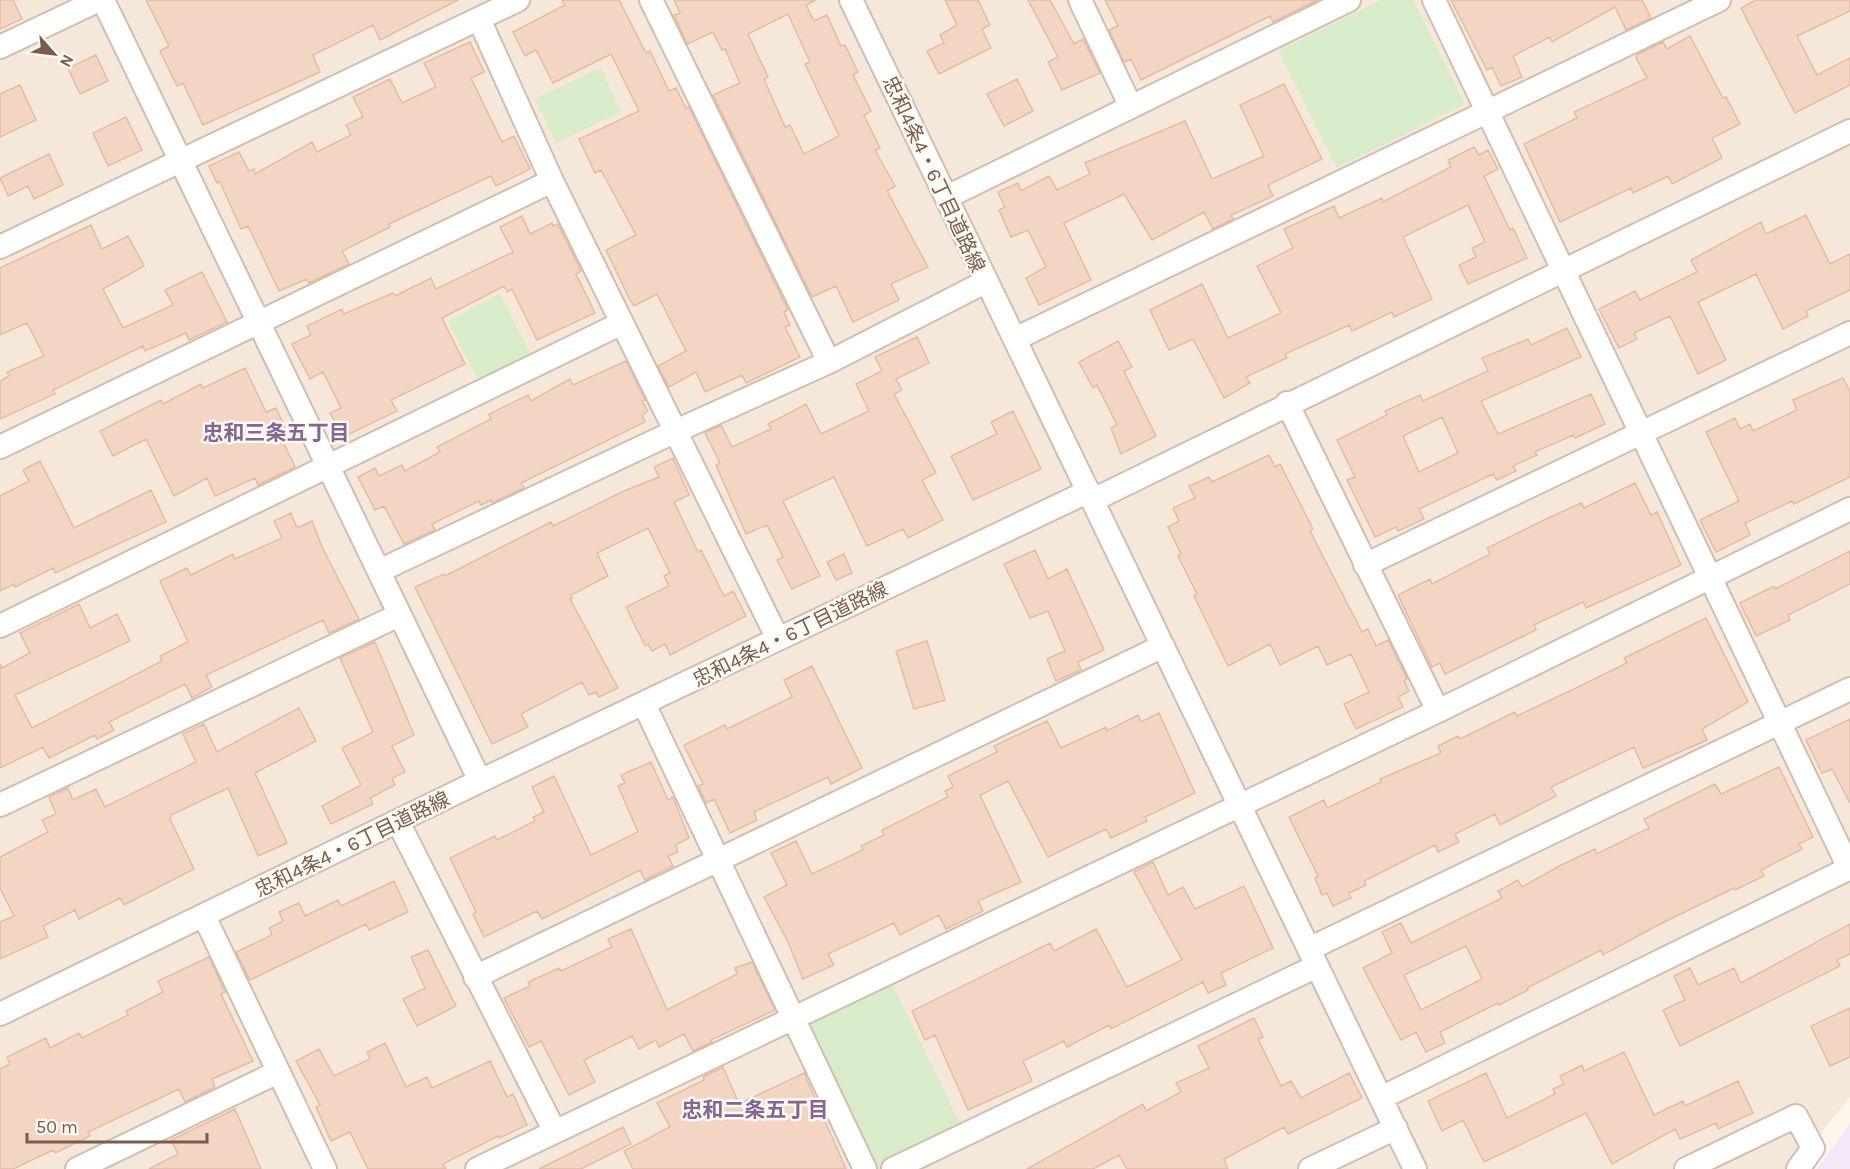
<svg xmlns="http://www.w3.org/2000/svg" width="1850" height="1169" viewBox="0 0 1850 1169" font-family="Karla,'Noto Sans JP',sans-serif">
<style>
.residential{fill:#f5e8da}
.education{fill:#f3e8fa}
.green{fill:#d8ecc9}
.building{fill:#f3d5c3;stroke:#e6bba3;stroke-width:1.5;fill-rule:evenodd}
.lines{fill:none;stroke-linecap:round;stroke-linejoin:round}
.street-casing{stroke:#d1beb0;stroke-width:26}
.street{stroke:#fff;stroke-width:22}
.labels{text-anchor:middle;stroke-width:5;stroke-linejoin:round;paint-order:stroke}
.street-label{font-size:20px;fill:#7a5c4d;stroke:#fffaf3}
.neighbourhood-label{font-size:21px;font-weight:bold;fill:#846695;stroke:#fffaf3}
</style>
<rect width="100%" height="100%" fill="#fdf6ec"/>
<!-- residential -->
<path class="residential" d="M0 0H1850V1097L1792 1169H0Z"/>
<!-- education -->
<path class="education" d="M1850 1124V1169H1817Z"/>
<!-- green -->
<path class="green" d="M1381 0H1413L1465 104 1337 168 1279 51Z
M601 68 621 112 556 143 535 99Z
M500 294 530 353 478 380 448 321Z
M887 973 965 1134 893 1169H865L793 1018Z"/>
<!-- building -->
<path class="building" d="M0 0H13L22 19 0 29Z
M146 0H458L380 40 373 25 313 55 320 72 203 125 183 83 177 86 160 51 169 46Z
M562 0H619L646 53 650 51 669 91 676 88 686 108 689 107 788 310 784 312 790 325 785 327 800 357 746 383 742 375 705 392 696 372 669 387 658 366 686 351 657 294 634 306 628 296 606 250 636 235 601 170 595 173 579 139 639 111 611 54 553 83 536 50 525 56 513 32 565 5Z
M674 0H816L806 5 814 21 827 15 841 46 845 45 858 72 853 75 871 111 864 115 880 148 875 150 895 186 887 191 928 267 891 284 899 300 853 322 836 286 812 297 713 95 740 83 725 49 722 50 713 32 687 44 674 15 680 13ZM788 14 810 62 805 64 839 136 804 154 790 125 785 127 764 79 768 77 748 34Z
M945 0H978L990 25 982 29 991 48 939 74 927 51 944 43 940 35 957 25Z
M1028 0H1050L1074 44 1083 39 1100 73 1062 90 1048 62 1058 57Z
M1105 0H1318L1273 22 1270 16 1141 80 1131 59 1124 62 1109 30 1118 26Z
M1451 0H1642L1651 18 1626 30 1615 7 1552 42 1550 37 1513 56 1522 77 1501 86 1492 67 1487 70Z
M1756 0H1850V11L1797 36 1817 75 1850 58V85L1795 113 1741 8Z
M1690 36 1723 98 1726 97 1740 124 1712 138 1722 158 1672 184 1668 176 1633 193 1631 188 1560 222 1524 144 1577 118 1574 112 1647 78 1636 58 1638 54 1663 42 1667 49Z
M470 42 484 72 471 78 502 142 514 136 530 169 496 186 491 176 389 224 390 227 342 251 349 264 309 283 307 279 279 291 248 226 241 229 220 182 217 183 209 166 239 152 249 171 254 169 255 174 312 142 317 152 351 135 346 125 363 117 353 97 390 79 402 103 436 87 424 63Z
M96 55 108 81 80 94 68 68Z
M1017 79 1033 111 1004 126 987 94Z
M1284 84 1322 159 1268 185 1273 196 1231 215 1233 219 1213 229 1204 212 1152 240 1124 194 1064 223 1091 280 1039 305 1026 278 1046 267 1028 230 1011 237 999 210 1005 207 998 192 1018 183 1021 191 1049 176 1057 190 1090 174 1085 163 1185 121 1212 179 1264 156 1240 105Z
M20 85 36 120 0 137V94Z
M126 117 142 150 108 166 93 133Z
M1474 147 1479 155 1488 150 1498 169 1484 176 1510 230 1513 228 1527 258 1468 284 1459 265 1476 257 1472 248 1485 242 1468 205 1403 237 1432 299 1394 317 1392 312 1352 331 1349 325 1285 354 1287 358 1246 377 1250 383 1224 398 1193 339 1169 350 1150 310 1202 284 1228 338 1281 313 1257 266 1293 248 1284 229 1334 206 1339 218 1382 198 1383 202 1451 167 1448 160Z
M49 154 63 185 34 199 28 186 8 196 0 178Z
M1806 215 1830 264 1850 254V290L1806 311 1808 316 1783 329 1756 274 1698 302 1726 360 1698 374 1670 316 1634 333 1637 339 1619 348 1599 309 1635 291 1640 300 1697 272 1691 260 1761 222 1766 234Z
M522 216 530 234 552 223 553 226 558 224 581 271 576 274 595 313 537 340 512 289 507 292 504 286 442 318 465 364 391 400 397 411 343 437 330 413 341 408 323 372 310 379 292 344 311 335 307 326 342 309 344 314 393 293 395 296 431 278 436 289 513 252 500 227Z
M91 225 102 249 128 236 144 266 103 289 123 328 173 305 165 290 202 272 227 322 189 340 186 333 145 351 143 346 53 390 55 394 0 419V381L9 376 7 372 44 356 27 323 0 335V268Z
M1567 328 1581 357 1481 401 1498 434 1591 394 1605 424 1575 438 1573 435 1535 452 1537 455 1513 466 1516 471 1497 480 1493 474 1419 509 1424 519 1398 531 1396 527 1375 537 1347 480 1355 477 1337 440 1387 415 1385 411 1420 395 1423 401 1488 371 1482 358 1528 339 1531 345ZM1442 417 1458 453 1419 472 1403 436Z
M917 337 929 363 896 379 902 390 894 394 936 473 922 480 943 520 908 538 903 529 867 546 834 477 783 501 820 576 792 589 777 560 783 557 767 525 746 534 716 465 720 463 705 433 721 425 732 447 771 429 768 424 806 404 821 434 869 411 856 384 882 371 875 357Z
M1118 341 1132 367 1124 371 1156 436 1121 454 1111 428 1117 425 1097 385 1093 388 1079 362Z
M626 361 645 400 642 401 648 411 642 415 645 422 521 483 524 488 511 494 492 503 491 500 481 505 479 501 432 524 435 530 404 544 384 506 375 510 358 477 375 468 379 476 402 465 405 471 440 452 437 447 491 419 489 414 528 395 531 401 570 379 573 385Z
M245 368 266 412 276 408 287 432 280 435 295 467 258 485 255 478 215 496 207 478 174 496 146 439 113 456 100 431 161 400 163 404 201 384 203 388Z
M1843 378 1850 391V477L1794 504 1792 501 1745 523 1750 535 1716 552 1700 520 1739 501 1706 432 1735 418 1740 429 1750 424 1753 431 1797 410 1793 400Z
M1013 411 1041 469 973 500 951 456 997 434 991 422Z
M1269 455 1275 467 1280 464 1313 529 1310 531 1362 632 1368 629 1376 646 1388 640 1407 679 1404 681 1409 691 1398 697 1403 707 1356 729 1344 704 1369 692 1351 654 1327 665 1318 646 1280 665 1270 644 1228 666 1194 596 1197 594 1178 556 1181 554 1168 527 1179 521 1173 508 1195 498 1189 486 1209 477 1212 482Z
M673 458 689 495 674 502 698 552 701 550 724 596 733 591 746 616 670 655 665 644 652 651 648 644 645 646 626 607 669 586 664 576 670 573 648 528 597 553 608 576 571 595 572 598 570 599 618 688 599 697 596 692 589 695 582 682 521 714 528 727 492 744 415 587 444 574 445 576 551 522 553 526 624 491 659 477 654 467Z
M40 461 74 528 151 490 166 522 55 573 53 568 15 587 14 584 0 591V496L29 481 23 470Z
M1635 483 1651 515 1657 512 1681 565 1586 608 1583 602 1534 625 1536 630 1445 674 1440 663 1432 667 1398 595 1430 579 1432 584 1490 554 1487 548 1544 520 1581 503 1584 508Z
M291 513 297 528 312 521 323 549 359 619 329 633 323 620 206 675 212 687 192 698 185 684 109 722 114 730 97 739 95 735 49 758 43 747 0 768V664L2 668 30 653 20 633 79 604 90 628 117 614 130 641 15 695 32 728 162 661 160 656 188 642 160 581 187 568 191 575 233 554 235 559 282 538 274 521Z
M1035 550 1048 579 1067 569 1104 650 1078 662 1081 670 1056 681 1047 659 1065 651 1048 611 1030 618 1004 564Z
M1850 551V584L1788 615 1790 620 1756 636 1740 603 1774 586 1775 589Z
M844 554 852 573 836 580 827 562Z
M1706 618 1748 702 1702 729 1707 740 1643 768 1634 747 1551 787 1556 796 1500 825 1495 814 1455 834 1459 842 1438 852 1435 845 1364 881 1366 885 1349 893 1351 898 1333 906 1327 893 1322 895 1315 878 1318 876 1289 817 1324 800 1327 808 1381 782 1380 779 1441 753 1438 746 1458 736 1460 739 1515 712 1517 716 1574 689 1627 663 1624 658Z
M927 641 945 700 914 709 896 651Z
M375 642 414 735 392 746 405 772 392 778 395 785 370 798 373 804 331 824 322 806 361 785 342 748 373 732 340 658Z
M812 666 862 768 831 784 828 777 754 812 757 820 730 833 714 799 706 803 698 786 703 784 684 745 725 725 727 729 792 697 784 680Z
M299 708 316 741 255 773 287 843 258 856 228 788 171 815 170 819 194 869 124 905 120 898 79 919 75 910 43 926 48 937 0 959V922L14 916 0 888V857L48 832 42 820 56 814 49 797 68 788 73 800 96 789 105 807 196 762 183 734 204 724 217 752Z
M1159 713 1195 793 1145 817 1147 821 1111 838 1106 829 1048 857 1008 781 980 795 1021 882 978 901 983 911 946 929 939 915 900 935 894 923 828 954 834 965 803 979 788 942 764 897 787 885 771 853 796 841 812 874 863 850 861 846 884 835 882 830 948 797 945 791 953 787 948 776 997 752 994 746 1047 721 1061 748 1106 727 1107 731 1138 715 1141 722Z
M1850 719V803L1832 769 1822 773 1806 740Z
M651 762 668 800 673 797 689 838 675 845 678 852 668 856 673 866 645 880 640 870 542 919 537 911 484 937 473 914 476 912 450 858 495 836 497 840 535 821 533 817 544 812 532 787 554 776 591 855 638 832 618 786 625 783 621 775Z
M1779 767 1813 837 1799 844 1802 849 1761 870 1764 876 1735 890 1734 888 1658 925 1603 955 1601 950 1527 988 1528 990 1499 1005 1498 1003 1440 1032 1445 1043 1426 1052 1416 1032 1401 1040 1363 968 1392 953 1382 932 1401 923 1411 943 1502 898 1498 891 1518 880 1522 887 1561 865 1595 849 1597 854 1649 828 1644 819 1715 784 1721 794ZM1466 946 1482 979 1421 1010 1404 975Z
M1153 862 1168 895 1183 887 1195 909 1244 886 1273 948 1221 973 1226 985 1208 993 1203 982 1111 1029 1109 1025 1067 1047 1064 1041 1023 1061 1032 1081 968 1110 935 1035 925 1040 912 1011 1050 943 1054 951 1096 929 1127 987 1182 960 1134 872Z
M394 881 408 912 369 930 366 924 250 980 236 952 272 935 269 928 283 921 279 912 299 903 305 916 338 900 341 906Z
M1850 924V954L1837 960 1840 966 1680 1046 1663 1010 1685 1000 1674 976 1690 968 1698 985 1734 968 1741 983Z
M631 929 667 1010 737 974 735 968 752 962 775 1010 711 1040 712 1042 693 1051 684 1034 659 1047 656 1040 639 1049 632 1036 584 1060 595 1082 569 1095 541 1041 529 1047 504 998 530 986 528 982 559 968 561 971 612 947 608 939Z
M428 950 456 1006 417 1026 403 999 425 988 411 957Z
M209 957 225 992 221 994 253 1061 212 1079 215 1087 185 1102 179 1089 88 1132 90 1136 55 1153 53 1150 13 1169H0V1069L10 1064 7 1057 46 1038 50 1048 79 1033 82 1038 128 1015 126 1011 163 992 158 981Z
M1850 1008V1057L1830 1066 1811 1026Z
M1254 1018 1263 1037 1258 1039 1281 1086 1291 1081 1301 1098 1349 1073 1362 1098 1288 1134 1284 1127 1224 1159 1228 1169H1127L1119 1155 1093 1169H1027L1143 1104 1146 1111 1181 1092 1176 1083 1209 1068 1198 1046Z
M385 1043 406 1087 427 1077 432 1088 490 1061 507 1097 513 1094 527 1125 499 1138 498 1136 443 1164 446 1169H368L350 1132 331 1141 316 1107 320 1105 296 1061 319 1049 334 1076 370 1059 367 1052Z
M1624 1052 1654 1115 1683 1101 1685 1106 1738 1081 1753 1113 1718 1129 1716 1123 1680 1139 1675 1129 1612 1164 1586 1113 1484 1162 1463 1120 1442 1131 1428 1101 1486 1073 1507 1118 1555 1094 1553 1089 1564 1084 1560 1076 1582 1065 1584 1071Z
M723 1067 739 1104 804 1073 846 1169H633L624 1151 670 1127 657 1103 704 1080 703 1077Z
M235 1109 261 1169H149L178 1154 171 1140Z
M623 1127 631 1144 581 1169H539Z"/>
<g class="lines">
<defs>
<path id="street" d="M103 0 480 781
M651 0 829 362
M851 0 1415 1169
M1080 0 1130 105
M1434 0 1849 868
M479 19 552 181 778 639
M0 47 99 0
M947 197 1349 0
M0 247 518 0
M1015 339 1719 0
M1287 403 1438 711
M0 447 552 181
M1093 500 1850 131
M1365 565 1850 333
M379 571 676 431 829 362 985 282
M0 626 622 323
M644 704 865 1169
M0 805 399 615
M398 822 555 1132
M204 916 325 1169
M1309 949 1850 689
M475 977 1163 646
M0 1014 480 781 1089 491
M1381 1098 1850 868
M77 1169 278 1072
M477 1169 1438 711 1850 509
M893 1169 1317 966
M1310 1169 1396 1128
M1686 1169 1796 1116 1813 1148 1798 1169"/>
</defs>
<!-- street casing -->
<use href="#street" class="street-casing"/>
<!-- street -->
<use href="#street" class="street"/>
</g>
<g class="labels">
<!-- street labels -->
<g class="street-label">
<text transform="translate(934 174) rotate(65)" y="7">忠和4条4・6丁目道路線</text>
<text transform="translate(790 634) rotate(-26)" y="7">忠和4条4・6丁目道路線</text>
<text transform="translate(352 844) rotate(-26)" y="7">忠和4条4・6丁目道路線</text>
</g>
<!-- neighbourhood labels -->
<g class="neighbourhood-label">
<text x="276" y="440">忠和三条五丁目</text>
<text x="755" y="1117">忠和二条五丁目</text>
</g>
</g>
<!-- north arrow -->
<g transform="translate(54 54) rotate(118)" stroke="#fffaf3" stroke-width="4.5" paint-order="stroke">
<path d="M0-4.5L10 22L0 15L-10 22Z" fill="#7a5c4d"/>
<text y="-9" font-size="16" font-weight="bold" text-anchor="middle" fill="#7a5c4d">N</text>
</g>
<!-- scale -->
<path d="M27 1133v9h180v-9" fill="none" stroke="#7a5c4d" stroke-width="3"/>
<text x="36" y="1133" font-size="18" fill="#7a5c4d" stroke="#fffaf3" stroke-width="4.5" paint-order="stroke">50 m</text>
</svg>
